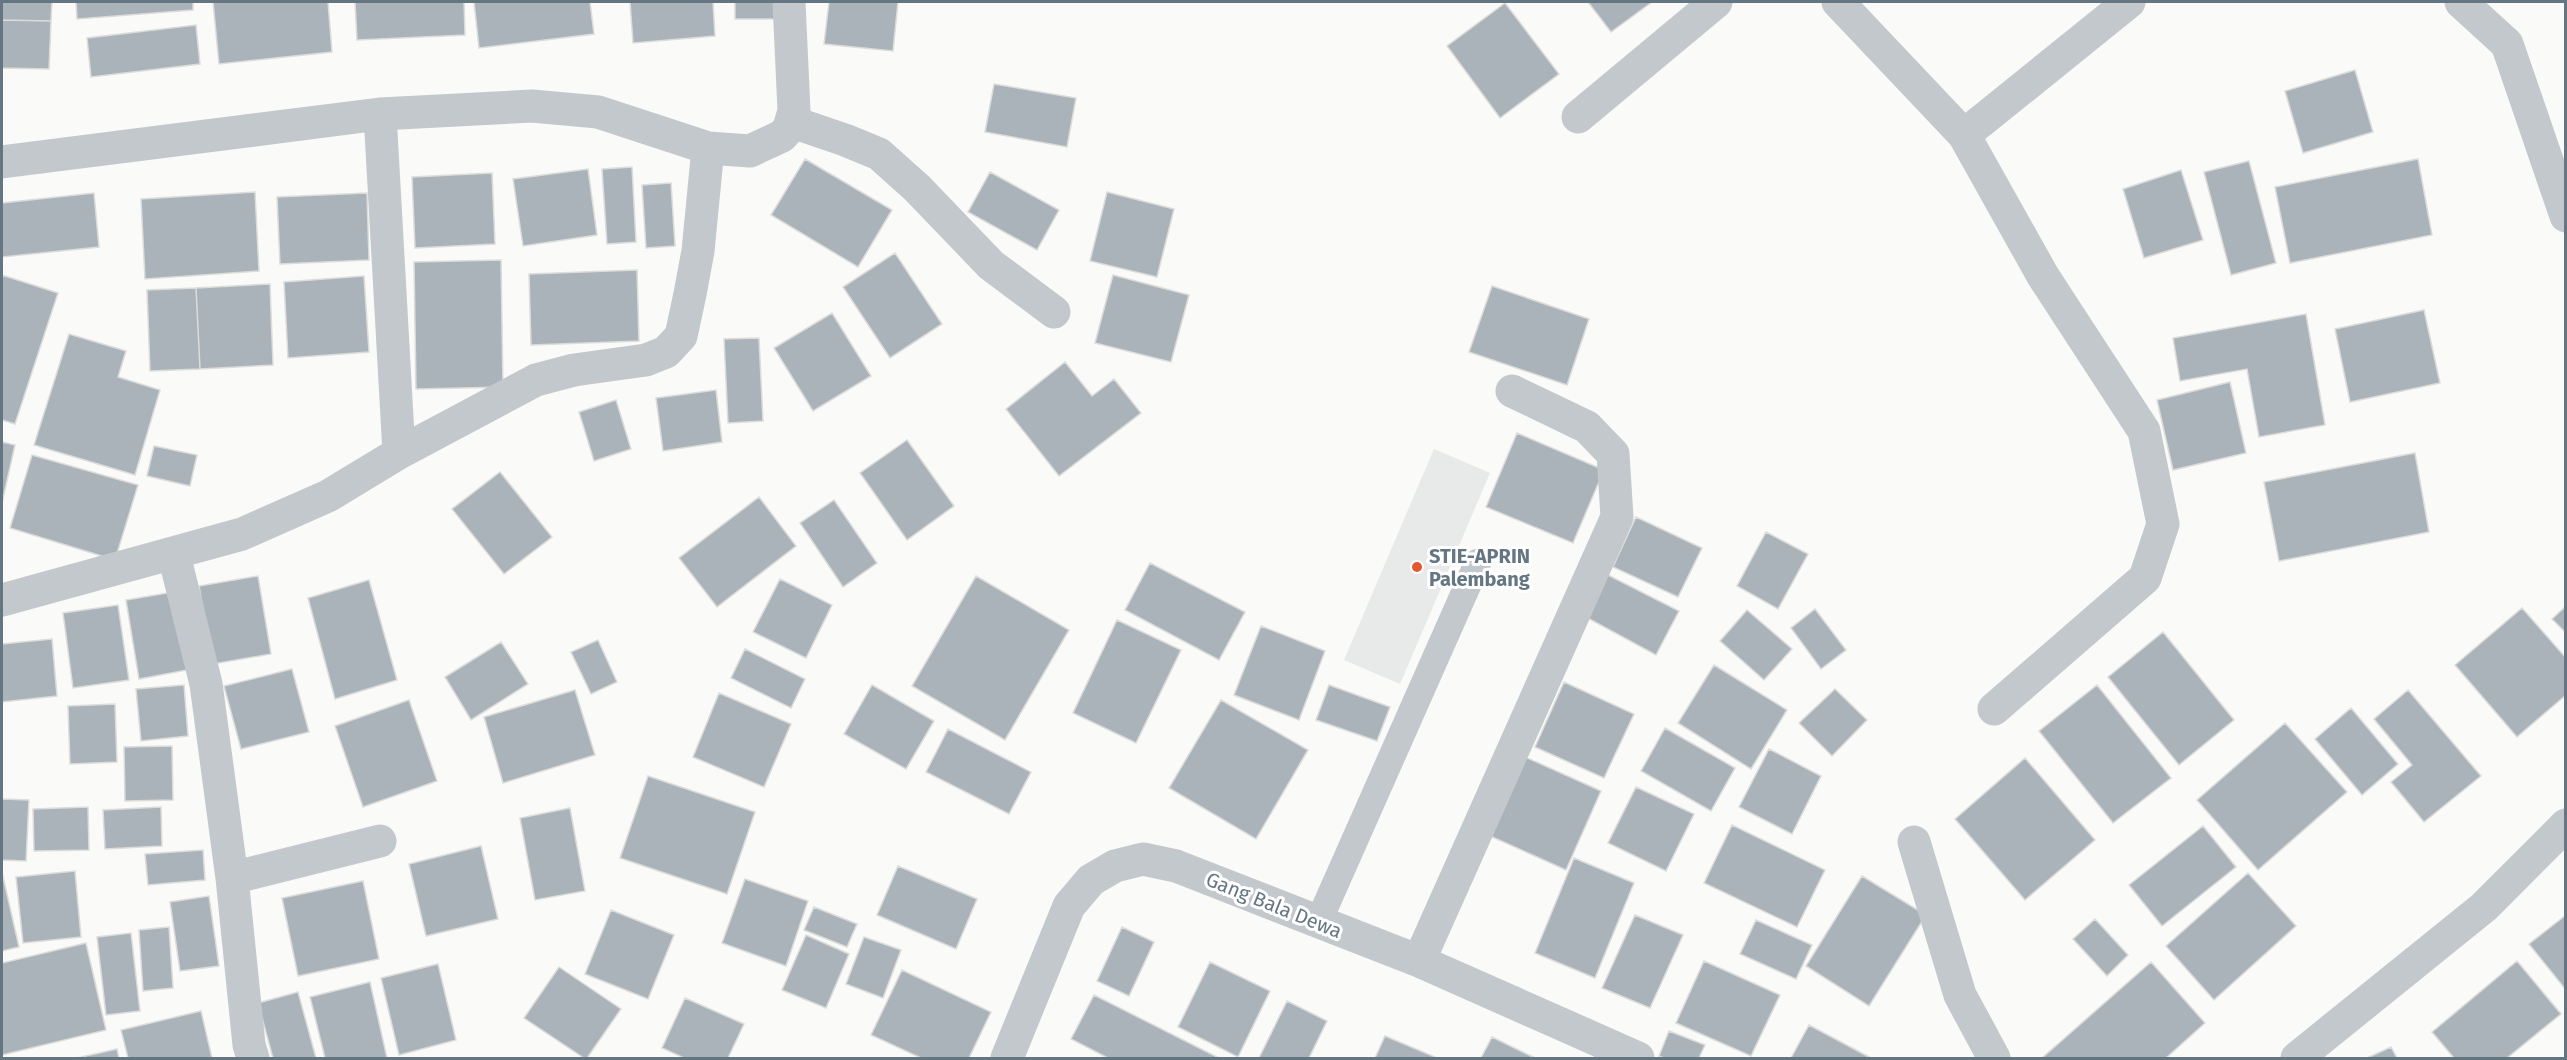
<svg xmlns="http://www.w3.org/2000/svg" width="2567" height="1060" viewBox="0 0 2567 1060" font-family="'Fira Sans',sans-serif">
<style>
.built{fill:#e8e9e9}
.building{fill:#aab3b9;stroke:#dcdcda;stroke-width:1.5}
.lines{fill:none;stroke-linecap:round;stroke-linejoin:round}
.lane{stroke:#c3c8cc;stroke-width:27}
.street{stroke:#c3c8cc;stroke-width:33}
.poi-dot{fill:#e4572e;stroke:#fff;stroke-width:2}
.labels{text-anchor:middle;stroke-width:6;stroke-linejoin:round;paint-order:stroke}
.poi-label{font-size:20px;font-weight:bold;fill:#657683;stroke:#fff;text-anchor:start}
.street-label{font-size:20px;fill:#657683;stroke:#fff}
</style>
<rect width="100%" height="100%" fill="#fafaf8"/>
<!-- built -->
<path class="built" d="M1434 449 1490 473 1400 684 1344 660Z"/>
<!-- building -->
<path class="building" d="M2 2H52L51 21 2 20Z
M76 2H193V10L77 19Z
M213 2H328L332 52 219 64Z
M355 2H464L465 35 357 40Z
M474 2H590L594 34 479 48Z
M630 2H713L715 36 633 43Z
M735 2H778V19H735Z
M829 2H898L893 51 824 44Z
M1588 2H1652L1611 32Z
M1505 3 1559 74 1500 118 1447 46Z
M2 20 51 21 49 69 2 68Z
M196 25 200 64 91 77 87 38Z
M2355 70 2373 132 2303 153 2285 91Z
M994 84 1076 98 1067 147 985 132Z
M805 159 892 210 858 267 771 215Z
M2418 159 2432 235 2290 263 2275 187Z
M2249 161 2276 263 2231 275 2204 172Z
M632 167 636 242 607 244 602 169Z
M588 169 597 235 523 246 513 179Z
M2181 170 2203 240 2144 258 2123 189Z
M990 172 1059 210 1037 250 968 212Z
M492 173 495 244 415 248 412 177Z
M671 183 675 246 646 248 642 185Z
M255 192 259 271 145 279 141 199Z
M1107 192 1174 209 1157 277 1090 261Z
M94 193 99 247 2 257V203Z
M367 193 369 260 280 264 277 197Z
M895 253 942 324 890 358 843 287Z
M501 260 503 387 416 389 414 262Z
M637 270 639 341 531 345 529 274Z
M2 275 58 293 15 424 2 420Z
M1113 275 1189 295 1171 362 1095 343Z
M364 276 369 352 288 358 284 282Z
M270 284 273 365 200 369 196 288Z
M1492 286 1589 319 1567 385 1469 352Z
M196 288 200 369 150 371 147 290Z
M2424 310 2440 383 2350 402 2335 329Z
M832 313 871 376 813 411 774 348Z
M2306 314 2325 425 2259 437 2247 369 2180 381 2173 338Z
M69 334 126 351 118 377 160 390 135 475 34 445Z
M759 338 763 421 728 423 724 339Z
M1065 362 1092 396 1114 379 1141 413 1059 476 1006 409Z
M2230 382 2246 453 2173 470 2157 400Z
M716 390 722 442 663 451 656 398Z
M616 400 631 449 594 461 579 412Z
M1517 433 1604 470 1573 543 1486 507Z
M907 440 954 506 907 540 860 473Z
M2 442 15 445 2 503Z
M154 446 197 455 190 486 147 476Z
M2415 453 2429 532 2279 561 2264 482Z
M32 455 138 485 115 560 10 528Z
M500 472 552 537 504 574 452 509Z
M759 497 796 546 717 607 679 558Z
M834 500 877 563 843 587 800 523Z
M1636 517 1702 548 1678 597 1613 567Z
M1766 532 1808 554 1778 609 1737 586Z
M1150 563 1245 612 1219 660 1125 610Z
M1604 573 1679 611 1656 655 1582 615Z
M258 576 271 654 213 664 199 586Z
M976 576 1069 630 1005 740 912 686Z
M780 579 832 605 806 658 753 632Z
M369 580 397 680 335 699 308 598Z
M173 592 187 670 139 679 126 600Z
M118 605 129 680 73 688 63 613Z
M2566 606V633L2552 619Z
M2522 608 2566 658V695L2517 737 2455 665Z
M1815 609 1846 650 1821 669 1791 628Z
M1747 610 1792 649 1764 680 1720 641Z
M1117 620 1181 650 1136 743 1073 713Z
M1261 626 1325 651 1299 720 1234 695Z
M2163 632 2234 720 2179 765 2108 677Z
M52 639 57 696 2 702V644Z
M598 640 617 682 591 694 571 652Z
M501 642 528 684 471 720 445 677Z
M745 649 805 679 791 708 731 678Z
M1714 665 1787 710 1751 769 1678 723Z
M292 669 309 732 241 749 224 686Z
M1564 682 1634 714 1604 778 1535 747Z
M184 685 188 736 141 741 136 689Z
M872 685 934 721 906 769 844 734Z
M1329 685 1390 707 1377 741 1316 720Z
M2097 685 2171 778 2113 823 2039 731Z
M1835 689 1867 720 1832 756 1799 723Z
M575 690 595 755 503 783 484 717Z
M2408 690 2481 776 2424 822 2391 782 2412 765 2374 719Z
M719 693 791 724 764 787 693 757Z
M409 700 437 781 363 807 335 726Z
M1221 700 1308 750 1256 839 1169 788Z
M115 704 117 762 70 764 68 706Z
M2351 708 2398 764 2362 795 2315 739Z
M2285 723 2347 792 2258 870 2197 800Z
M1665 728 1735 768 1711 811 1641 771Z
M948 729 1031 772 1009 814 926 772Z
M172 746 173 800 125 801 124 747Z
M1769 749 1821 776 1792 834 1739 807Z
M1523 756 1601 791 1566 870 1488 835Z
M2025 758 2095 840 2025 900 1955 819Z
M648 776 755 812 727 894 620 858Z
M1636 787 1694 814 1666 871 1608 843Z
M2 799 29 800 26 861 2 860Z
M88 807 89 850 34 851 33 809Z
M161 807 162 846 105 849 103 810Z
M570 808 585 891 535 900 520 818Z
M1732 825 1825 870 1797 927 1704 883Z
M2203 826 2236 867 2162 926 2129 885Z
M481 846 498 919 426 936 409 864Z
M203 850 205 880 148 885 145 854Z
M1574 858 1634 883 1595 978 1535 953Z
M898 866 977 899 956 949 877 915Z
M75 871 81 937 23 943 16 877Z
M2 872 19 947 2 951Z
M2248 873 2296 926 2214 1000 2166 946Z
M1862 876 1926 915 1869 1006 1806 966Z
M745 879 808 901 786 966 722 943Z
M363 881 379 959 298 976 282 898Z
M209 896 219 966 180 971 170 902Z
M814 907 857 924 847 947 804 930Z
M611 910 674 935 648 999 585 974Z
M1635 915 1683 935 1650 1008 1602 988Z
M2566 915V990L2529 944Z
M2095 919 2128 955 2107 976 2073 939Z
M1756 920 1812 945 1796 979 1740 954Z
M169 927 173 988 143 991 139 930Z
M1122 927 1154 942 1129 996 1097 981Z
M131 933 140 1011 106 1015 97 937Z
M806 935 849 954 826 1008 782 990Z
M864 937 901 950 883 998 846 984Z
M86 943 106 1030 2 1055V963Z
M1704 961 1780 995 1751 1056 1676 1023Z
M2517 961 2561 1014 2507 1058H2454L2432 1032Z
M1210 962 1270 991 1238 1057 1178 1027Z
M2151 962 2205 1023 2166 1058H2042Z
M438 964 456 1040 399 1055 381 978Z
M559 967 621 1009 587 1058H584L524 1018Z
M902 970 991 1012 969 1058H921L871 1035Z
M370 982 387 1058H325L310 997Z
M298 992 316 1058H273L258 1003Z
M1094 995 1219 1058H1108L1071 1039Z
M685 998 744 1024 728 1058H684L662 1048Z
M1287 1001 1327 1021 1309 1058H1259Z
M201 1011 212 1058H128L121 1030Z
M1809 1025 1871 1058H1791Z
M1669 1031 1705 1045 1699 1058H1664L1659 1056Z
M1385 1036 1435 1057 1434 1058H1375Z
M1492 1037 1535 1058H1481Z
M2391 1047 2397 1058H2367Z
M117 1049 119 1058H77Z"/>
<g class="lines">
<!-- lane -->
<path class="lane" d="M1318 923 1478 562"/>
<!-- street -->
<path class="street" d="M1838 2 1964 135 2129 2
M2461 2 2507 44 2566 216
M380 114 399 453
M1578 117 1716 2
M792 122 845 140 879 154 917 188 991 265 1054 312
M1964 135 2043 276 2144 431 2163 524 2145 578 1994 709
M2 162 380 114 532 106 598 112 708 148 750 151 782 136 789 128 794 111 789 2
M174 555 206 684 232 878 249 1045 253 1058
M2 600 242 534 328 496 399 453 536 380 574 370 646 360 666 352 681 336 690 294 698 251 708 148
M1914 842 1960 995 1994 1058
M232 878 380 841
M1419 961 1617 517 1613 454 1587 427 1512 391
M1007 1058 1069 906 1091 880 1115 866 1143 859 1176 866 1419 961 1638 1058
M2297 1058 2484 907 2566 825"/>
</g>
<!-- markers -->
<circle class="poi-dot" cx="1417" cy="567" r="6"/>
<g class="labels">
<!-- poi labels -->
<g class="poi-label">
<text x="1429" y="563">STIE-APRIN<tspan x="1429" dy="23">Palembang</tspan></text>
</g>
<!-- street labels -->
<g class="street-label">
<text transform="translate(1274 905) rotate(22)" y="7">Gang Bala Dewa</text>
</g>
</g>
<!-- border -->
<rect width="2567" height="1060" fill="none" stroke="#657683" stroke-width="6"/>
</svg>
